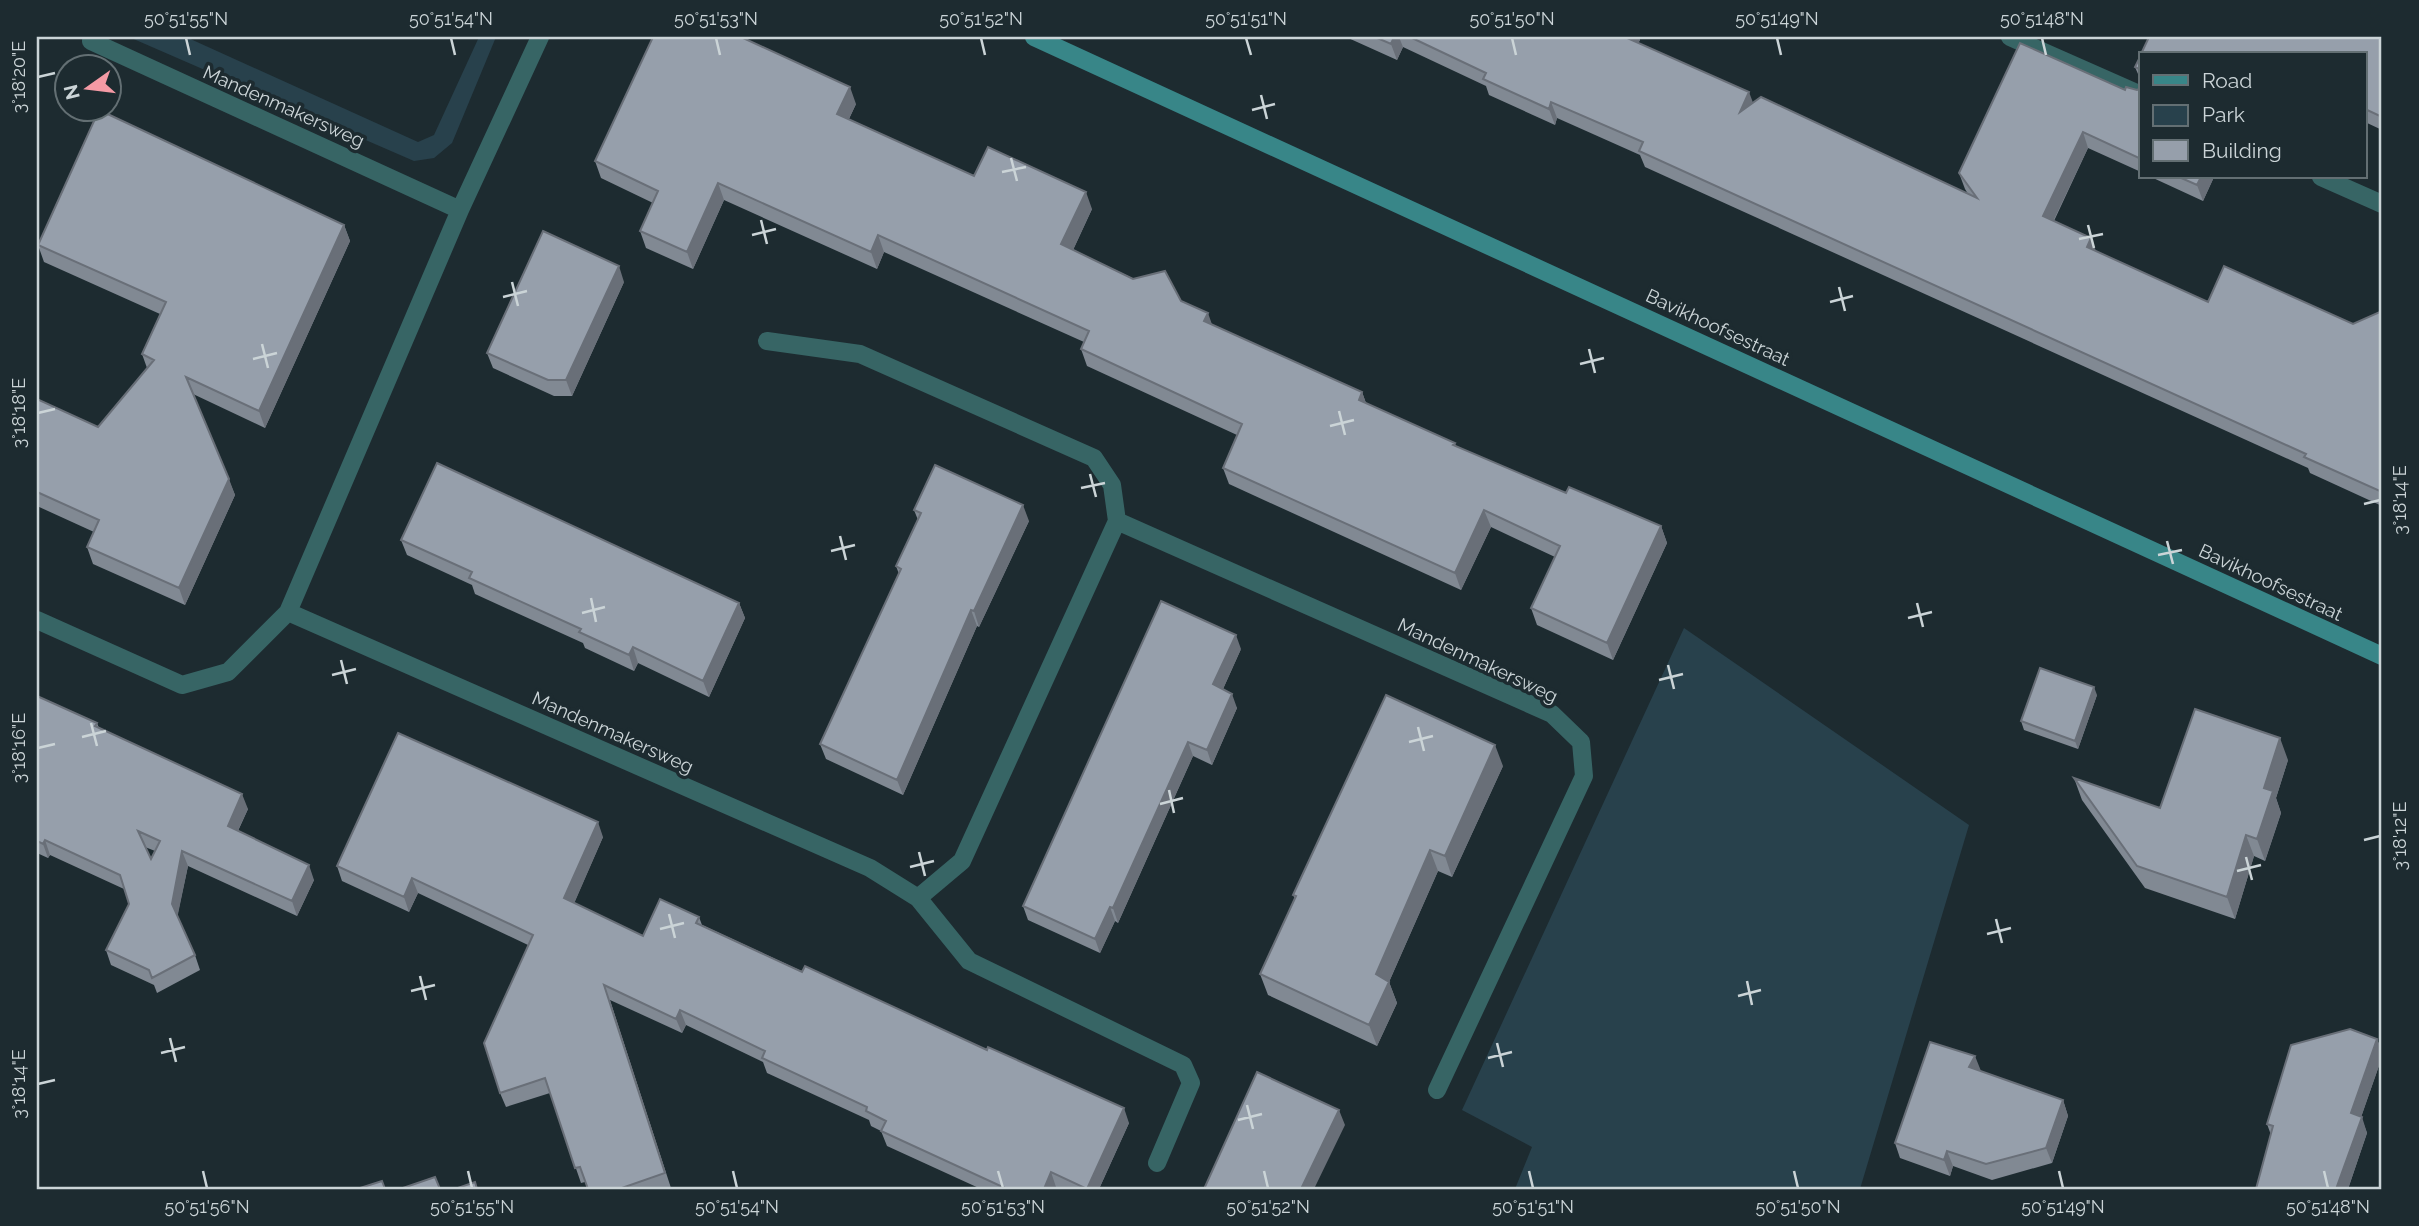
<svg xmlns="http://www.w3.org/2000/svg" width="2419" height="1226" viewBox="0 0 2419 1226" font-family="Raleway,sans-serif">
<style>
.green{fill:#28414c}
.lines{fill:none;stroke-linecap:round;stroke-linejoin:round}
.lane{stroke:#376565;stroke-width:18}
.street{stroke:#376565;stroke-width:18}
.secondary{stroke:#388688;stroke-width:18}
.wall{fill:#818993;fill-rule:evenodd}
.shaded-wall{fill:#696f78}
.building{fill:#969fab;stroke:#696f78;stroke-width:2;fill-rule:evenodd}
.ticks{fill:none;stroke:#cbd4d7;stroke-width:2.5}
.labels{text-anchor:middle;stroke-width:7;stroke-linejoin:round;paint-order:stroke}
.street-label{font-size:19px;fill:#cbd4d7;stroke:#1d2b30}
.neatline{fill:none;stroke:#cbd4d7;stroke-width:2.5}
.ticks-label{font-size:18px;text-anchor:middle;fill:#cbd4d7}
</style>
<rect width="100%" height="100%" fill="#1d2b30"/>
<!-- green -->
<path class="green" d="M129 37H186L418 142 434 135 479 37H496L452 143 434 158 414 161Z
M1684 628 1969 825 1860 1189H1515L1532 1147 1462 1110Z"/>
<g class="lines">
<!-- lane -->
<path class="lane" d="M2010 37 2141 95
M2321 177 2382 204"/>
<!-- street -->
<path class="street" d="M91 41 460 210 540 37
M767 341 860 354 1094 458 1112 485 1117 521 1552 714 1581 742 1584 776 1437 1090
M288 612 460 210
M37 620 182 685 228 672 288 612 870 868 918 898 969 961 1183 1065 1191 1083 1157 1163
M918 898 962 861 1117 521"/>
<!-- secondary -->
<path class="secondary" d="M1034 37 2382 656"/>
</g>
<!-- wall -->
<path class="wall" d="M1346 37H1638L1640 40 1638 43 1753 103 1968 194 1965 189 1959 173 2125 90H2137L2141 88V172L2088 148 2054 221 2096 251 2208 302 2353 324 2382 311V506L2310 473 2308 468 1645 167 1640 155 1557 118 1555 125 1489 95 1486 86 1403 47 1397 60Z
M2382 37V130L2365 122V54Z
M2141 55V81L2135 67Z
M856 104 849 119 974 176 1092 209 1073 250 1181 301 1212 325 1362 392 1366 403 1455 443 1456 446 1566 493 1661 526 1667 543 1613 660 1537 625 1531 608 1555 557 1491 527 1461 590 1229 484 1223 468 1237 435 1087 366 1081 349 1084 342 884 252 877 269 724 200 693 269 646 248 640 231 653 203 601 178 595 161Z
M2151 177H2214L2203 201Z
M344 225 350 241 265 428 193 394 235 495 185 605 93 564 87 547 94 532 37 506V399L98 427 147 368 142 354 160 314 44 262 38 245Z
M624 282 572 396H554L493 368 487 353Z
M914 510 1029 521 979 627 977 626 903 795 826 759 820 744 899 574 896 566 918 520Z
M401 540 739 603 745 618 709 697 638 663 634 671 585 648 583 643 475 594 472 585 407 555Z
M1241 649 1223 689 1237 708 1212 765 1193 756 1118 923 1115 921 1100 953 1028 920 1023 906Z
M2097 695 2078 749 2024 730 2021 721Z
M37 696 97 723 99 728 248 809 238 831 314 880 297 916 188 866 177 917 195 955 200 970 157 993 154 985 111 965 106 950 129 904 124 889 50 855 48 858 37 853ZM145 847 155 851 151 859Z
M2288 760 2276 798 2281 813 2265 861 2254 856 2235 919 2145 888 2082 800 2074 778 2160 808Z
M1503 766 1452 877 1438 871 1389 982 1397 1003 1377 1046 1268 995 1260 974 1295 899 1293 895Z
M603 837 574 903 643 936 699 917 702 925 1129 1123 1099 1189H1061L1056 1187 1055 1189H981L887 1146 881 1131 871 1126 869 1120 767 1073 763 1062 686 1025 682 1033 610 1000 671 1188 667 1189H588L585 1182 581 1183 550 1093 506 1107 500 1093 528 945 418 893 409 912 342 881 337 866Z
M2377 1039 2382 1052V1057L2361 1117 2367 1133 2348 1189H2256L2271 1135 2267 1124Z
M1981 1071 2063 1100 2068 1116 2052 1163 1992 1180 1953 1166 1950 1176 1900 1158 1895 1143Z"/>
<!-- shaded-wall -->
<path class="shaded-wall" d="M1394 37H1399L1403 47 1397 60 1391 44Z
M1628 37H1638L1640 40 1633 54 1627 38Z
M850 87 856 104 843 131 837 114Z
M1749 92 1755 108 1740 112Z
M1551 102 1557 118 1555 125 1549 109Z
M2083 132 2088 148 2048 232 2043 216Z
M2201 177H2214L2203 201 2197 185Z
M718 183 724 200 693 269 687 252Z
M1086 192 1092 209 1068 261 1061 244Z
M344 225 350 241 265 428 259 411Z
M878 235 884 252 877 269 871 252Z
M2091 238 2097 254 2087 247Z
M619 266 624 282 572 396 566 380Z
M1208 313 1214 330 1204 321Z
M1362 392 1368 409 1359 400Z
M229 479 235 495 185 605 179 588Z
M1023 505 1029 521 979 627 974 611Z
M1484 510 1491 527 1461 590 1455 573Z
M1661 526 1667 543 1613 660 1607 643Z
M739 603 745 618 709 697 703 681Z
M971 610 977 626 903 795 897 780Z
M1236 635 1241 649 1219 698 1213 684Z
M633 647 638 663 634 671 629 655Z
M2094 687 2097 695 2078 749 2075 741Z
M1232 694 1237 708 1212 765 1207 750Z
M2280 738 2288 760 2276 798 2281 813 2265 861 2257 839 2264 788Z
M1188 742 1193 756 1118 923 1113 908Z
M1495 745 1503 766 1452 877 1445 856Z
M242 794 248 809 233 841 228 826Z
M598 822 603 837 570 913 564 898Z
M2246 835 2254 856 2235 919 2227 897Z
M45 840 50 855 48 858 43 844Z
M1430 850 1438 871 1389 982 1397 1003 1377 1046 1369 1025 1376 974Z
M182 851 188 866 177 919 172 904Z
M309 865 314 880 297 916 292 901Z
M412 878 418 893 409 912 404 897Z
M1110 907 1115 921 1100 953 1095 939Z
M680 1010 686 1025 682 1033 676 1019Z
M2377 1039 2382 1052V1057L2357 1129 2351 1113Z
M1975 1056 1981 1071 1969 1067Z
M2063 1100 2068 1116 2052 1163 2046 1148Z
M1124 1108 1129 1123 1099 1189H1087Z
M1339 1110 1345 1125 1314 1189H1301Z
M2362 1117 2367 1133 2348 1189H2336Z
M1947 1151 1953 1166 1950 1176 1944 1160Z
M1051 1172 1056 1187 1055 1189H1044Z"/>
<!-- building -->
<path class="building" d="M653 37H741L850 87 837 114 974 176 988 147 1086 192 1061 244 1133 279 1165 271 1181 301 1208 313 1204 321 1362 392 1359 400 1455 443 1453 445 1566 493 1569 487 1661 526 1607 643 1531 608 1560 546 1484 510 1455 573 1223 468 1242 424 1081 349 1089 331 878 235 871 252 718 183 687 252 640 231 658 191 595 161Z
M1375 37H1394L1391 44Z
M1410 37H1628L1627 38 1749 92 1740 112 1761 97 1977 198 1959 173 2020 43 2125 90 2126 87 2137 90 2141 88V159L2083 132 2043 216 2091 238 2087 247 2208 302 2224 266 2353 324 2382 311V492L2304 457 2306 454 1639 151 1643 142 1551 102 1549 109 1483 79 1486 73Z
M2149 37H2382V117L2365 109V54H2141Z
M2141 55V70L2135 67Z
M99 110 344 225 259 411 186 377 229 479 179 588 87 547 99 520 37 492V399L98 427 154 360 142 354 166 302 38 245Z
M2179 177H2201L2197 185Z
M543 231 619 266 566 380H548L487 353Z
M437 463 739 603 703 681 633 647 629 655 579 632 581 629 469 578 472 572 401 540Z
M935 465 1023 505 974 611 971 610 897 780 820 744 901 569 896 566 921 513 914 510Z
M1161 601 1236 635 1213 684 1232 694 1207 750 1188 742 1113 908 1110 907 1095 939 1023 906Z
M2040 668 2094 687 2075 741 2021 721Z
M1386 695 1495 745 1445 856 1430 850 1376 974 1389 982 1369 1025 1260 974 1296 896 1293 895Z
M37 696 97 723 95 726 242 794 228 826 309 865 292 901 182 851 172 904 195 955 152 978 149 970 106 950 129 904 120 875 45 840 43 844 37 841ZM138 831 160 841 151 859Z
M2195 709 2280 738 2264 788 2273 791 2257 839 2246 835 2227 897 2137 866 2074 778 2160 808Z
M398 733 598 822 564 898 643 936 660 899 699 917 696 923 802 972 805 966 987 1050 988 1047 1124 1108 1087 1189 1051 1172 1044 1189H1007L881 1131 886 1121 866 1111 867 1107 762 1058 765 1051 680 1010 676 1019 604 985 665 1173 619 1189H588L580 1167 575 1168 545 1078 500 1093 484 1043 533 935 412 878 404 897 337 866Z
M2350 1029 2377 1039 2351 1113 2362 1117 2336 1189H2256L2273 1126 2267 1124 2291 1045Z
M1930 1042 1975 1056 1969 1067 2063 1100 2046 1148 1986 1164 1947 1151 1944 1160 1895 1143Z
M1257 1072 1339 1110 1301 1189H1204Z
M435 1177 440 1189H400Z
M382 1181 385 1189H357Z
M475 1182 477 1189H455Z"/>
<!-- ticks -->
<path class="ticks" d="M186 38 190 55M451 38 455 55M716 38 720 55M981 38 985 55M1246 38 1251 55M1512 38 1516 55M1777 38 1781 55M2042 38 2046 55M38 77 55 73M1261 95 1267 119M1252 110 1275 104M1011 158 1017 181M1002 172 1026 167M761 220 767 244M2088 225 2094 248M752 235 776 229M2079 239 2103 234M512 282 518 306M1839 287 1845 311M503 297 527 291M1830 302 1853 296M262 344 268 368M1589 349 1595 373M253 359 277 353M1580 364 1604 358M1339 411 1345 435M38 413 55 409M1330 426 1354 420M1090 474 1096 497M1081 488 1105 483M2364 504 2380 500M840 536 846 560M2167 541 2173 564M831 551 855 545M2158 555 2182 550M591 598 596 622M1917 603 1923 627M582 613 605 607M1908 618 1932 612M341 660 347 684M1668 665 1674 689M332 675 356 669M1659 680 1683 674M91 723 97 746M1418 727 1424 751M82 737 106 731M1409 742 1433 736M38 748 55 744M1169 790 1174 813M1160 804 1183 798M2364 840 2380 836M919 852 925 876M2246 857 2252 880M910 867 934 861M2237 871 2261 865M669 914 675 938M1996 919 2002 943M660 929 684 923M1987 934 2011 928M420 976 426 1000M1747 981 1752 1005M411 991 435 985M1738 996 1761 990M170 1038 176 1062M1497 1043 1503 1067M161 1053 185 1047M1488 1058 1512 1052M38 1084 55 1080M1247 1105 1253 1129M1238 1120 1262 1114M203 1171 207 1188M468 1171 472 1188M733 1171 737 1188M998 1171 1003 1188M1264 1171 1268 1188M1529 1171 1533 1188M1794 1171 1798 1188M2059 1171 2063 1188M2324 1171 2328 1188"/>
<g class="labels">
<!-- street labels -->
<g class="street-label">
<text transform="translate(284 106) rotate(24)" y="7">Mandenmakersweg</text>
<text transform="translate(1718 327) rotate(25)" y="7">Bavikhoofsestraat</text>
<text transform="translate(2271 582) rotate(25)" y="7">Bavikhoofsestraat</text>
<text transform="translate(1478 660) rotate(25)" y="7">Mandenmakersweg</text>
<text transform="translate(613 732) rotate(24)" y="7">Mandenmakersweg</text>
</g>
</g>
<!-- border -->
<rect width="2419" height="1226" fill="none" stroke="#1d2b30" stroke-width="77"/>
<!-- legend -->
<rect x="2139" y="52" width="228" height="126" fill="#1d2b30" stroke="#636f73" stroke-width="2"/>
<rect x="2153" y="75" width="35" height="10" fill="#388688" stroke="#636f73" stroke-width="2"/>
<text x="2202" y="88" font-size="21" fill="#cbd4d7">Road</text>
<rect x="2153" y="105" width="35" height="21" fill="#28414c" stroke="#636f73" stroke-width="2"/>
<text x="2202" y="122" font-size="21" fill="#cbd4d7">Park</text>
<rect x="2153" y="140" width="35" height="21" fill="#969fab" stroke="#636f73" stroke-width="2"/>
<text x="2202" y="158" font-size="21" fill="#cbd4d7">Building</text>
<!-- north arrow -->
<g transform="translate(88 88) rotate(256)"><circle r="33" fill="#1d2b30" stroke="#636f73" stroke-width="2"/>
<path d="M0-5L12 26L0 18L-12 26Z" fill="#f49aa5"/>
<text y="-10" font-size="19" font-weight="bold" text-anchor="middle" fill="#cbd4d7">N</text>
</g>
<rect x="38" y="38" width="2342" height="1150" class="neatline"/>
<g class="ticks-label">
<text x="186" y="25">50°51'55"N</text>
<text x="451" y="25">50°51'54"N</text>
<text x="716" y="25">50°51'53"N</text>
<text x="981" y="25">50°51'52"N</text>
<text x="1246" y="25">50°51'51"N</text>
<text x="1512" y="25">50°51'50"N</text>
<text x="1777" y="25">50°51'49"N</text>
<text x="2042" y="25">50°51'48"N</text>
<text transform="translate(19 77) rotate(-90)" y="6">3°18'20"E</text>
<text transform="translate(19 413) rotate(-90)" y="6">3°18'18"E</text>
<text transform="translate(2400 500) rotate(-90)" y="6">3°18'14"E</text>
<text transform="translate(19 748) rotate(-90)" y="6">3°18'16"E</text>
<text transform="translate(2400 836) rotate(-90)" y="6">3°18'12"E</text>
<text transform="translate(19 1084) rotate(-90)" y="6">3°18'14"E</text>
<text x="207" y="1213">50°51'56"N</text>
<text x="472" y="1213">50°51'55"N</text>
<text x="737" y="1213">50°51'54"N</text>
<text x="1003" y="1213">50°51'53"N</text>
<text x="1268" y="1213">50°51'52"N</text>
<text x="1533" y="1213">50°51'51"N</text>
<text x="1798" y="1213">50°51'50"N</text>
<text x="2063" y="1213">50°51'49"N</text>
<text x="2328" y="1213">50°51'48"N</text>
</g>
</svg>
